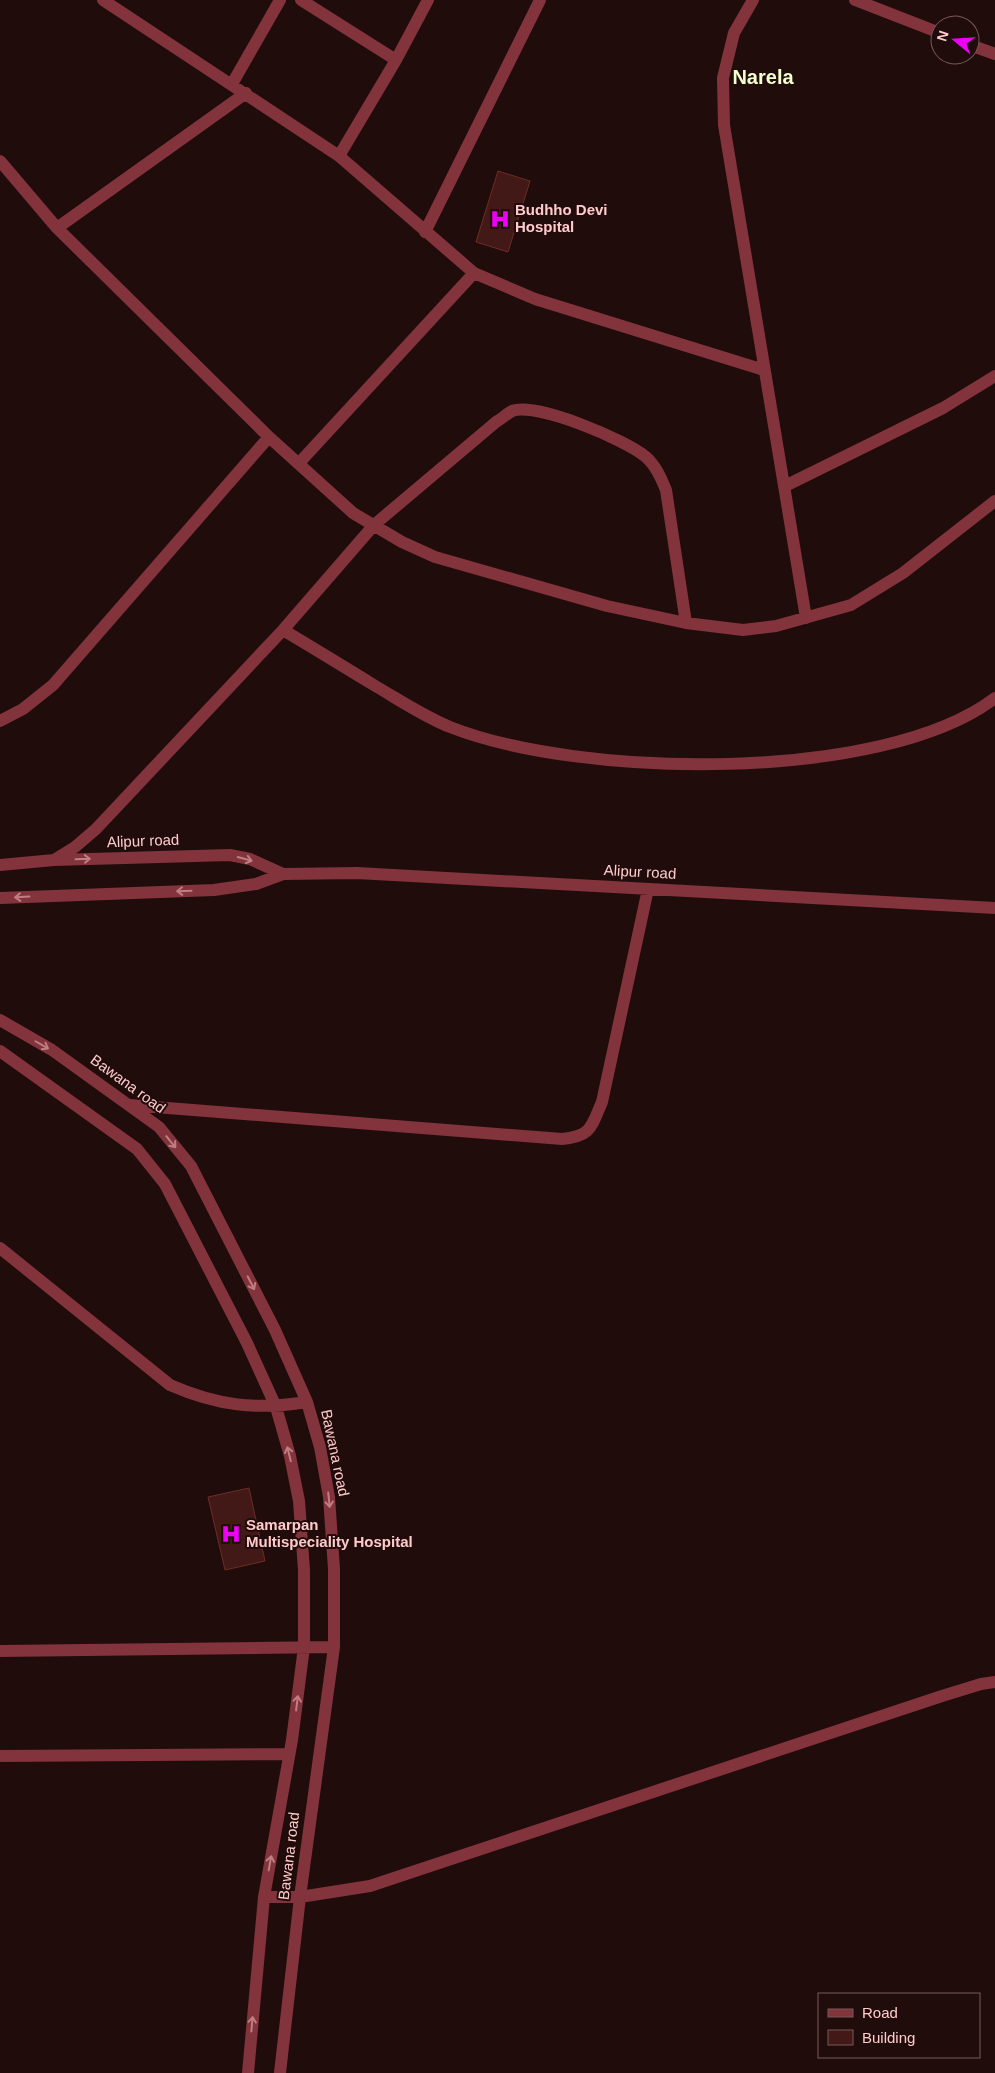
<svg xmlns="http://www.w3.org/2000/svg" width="995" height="2073" viewBox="0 0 995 2073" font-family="Arial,sans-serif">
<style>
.building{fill:#421916;stroke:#6f2c27}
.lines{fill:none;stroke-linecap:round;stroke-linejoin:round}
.minor{stroke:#82333b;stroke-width:12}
.oneway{stroke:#c07e83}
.labels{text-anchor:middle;stroke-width:4;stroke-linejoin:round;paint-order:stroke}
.poi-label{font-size:15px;font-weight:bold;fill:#ffcacb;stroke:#200c0b;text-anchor:start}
.street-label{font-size:15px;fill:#ffcacb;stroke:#200c0b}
.district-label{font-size:20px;font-weight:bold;fill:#f3ffcc;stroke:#200c0b}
</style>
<rect width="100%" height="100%" fill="#200c0b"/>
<!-- building -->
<path class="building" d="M498 171 530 181 508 252 476 242Z
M249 1488 265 1561 225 1570 208 1497Z"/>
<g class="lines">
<!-- minor -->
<path class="minor" d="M103 0 339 156 474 273 535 299 764 370
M301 0 396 60
M753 0 734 33 723 78 724 125 806 618
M855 0 940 33
M970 45 995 54
M232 84 280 0
M339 156 396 60 428 0
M0 161 57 228 269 437 353 513 402 542 435 557 607 606 686 623 743 630 776 626 851 605 903 573 995 501
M57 228 246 93
M425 232 540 0
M300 462 474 273
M785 486 943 408 995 376
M283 630C315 649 346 668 377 687 401 701 425 717 450 727 579 778 882 784 995 698
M0 721 23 709 53 685 269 437
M54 860 75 847 96 829 283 630 374 525 496 422C501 419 507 414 512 411 537 402 626 440 646 457 656 466 661 478 666 490L686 623
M0 865 54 860 230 855 250 859 283 874
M0 898 214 890 256 884 283 874 357 873 995 908
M0 1020 52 1050 159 1127 191 1166 275 1330 307 1402 320 1447 329 1497 334 1569V1647L300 1897 280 2073
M0 1051 137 1149 165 1184 247 1343 276 1407 290 1456 299 1501 304 1570V1647L292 1740 264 1897 248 2073
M130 1105 562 1139C592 1136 591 1127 602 1102L648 889
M0 1248 170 1385C218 1406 256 1410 307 1402
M0 1651 334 1647
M0 1756 289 1754
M264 1897H300L370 1886 942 1696 981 1684 995 1682"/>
</g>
<!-- one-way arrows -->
<defs><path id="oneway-shaft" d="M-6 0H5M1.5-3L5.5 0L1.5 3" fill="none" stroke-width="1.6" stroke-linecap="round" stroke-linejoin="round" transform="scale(1.25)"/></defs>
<g class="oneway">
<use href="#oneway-shaft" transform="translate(83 859) rotate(-2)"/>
<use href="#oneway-shaft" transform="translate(245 859) rotate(15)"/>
<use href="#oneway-shaft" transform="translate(184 891) rotate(178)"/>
<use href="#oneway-shaft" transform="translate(22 897) rotate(177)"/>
<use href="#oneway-shaft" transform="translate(42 1045) rotate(30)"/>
<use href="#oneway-shaft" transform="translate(171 1142) rotate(51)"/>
<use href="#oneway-shaft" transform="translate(251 1283) rotate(63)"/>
<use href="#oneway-shaft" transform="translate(289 1454) rotate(-104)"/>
<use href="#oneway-shaft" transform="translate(329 1500) rotate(84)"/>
<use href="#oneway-shaft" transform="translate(297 1703) rotate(-83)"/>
<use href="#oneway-shaft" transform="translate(270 1863) rotate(-80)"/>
<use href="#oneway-shaft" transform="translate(252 2024) rotate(-85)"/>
</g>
<!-- icons -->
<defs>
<symbol id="hospital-bare" viewBox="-9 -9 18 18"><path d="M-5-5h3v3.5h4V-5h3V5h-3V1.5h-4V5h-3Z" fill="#ed00f5" stroke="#200c0b" stroke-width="2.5" paint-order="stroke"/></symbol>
</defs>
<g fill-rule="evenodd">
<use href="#hospital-bare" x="486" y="205" width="28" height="28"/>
<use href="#hospital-bare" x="217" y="1520" width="28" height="28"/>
</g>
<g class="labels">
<!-- poi labels -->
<g class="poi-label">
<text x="515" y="215">Budhho Devi<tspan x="515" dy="17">Hospital</tspan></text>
<text x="246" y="1530">Samarpan<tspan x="246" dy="17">Multispeciality Hospital</tspan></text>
</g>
<!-- street labels -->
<g class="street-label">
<text transform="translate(143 841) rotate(-2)" y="5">Alipur road</text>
<text transform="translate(640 872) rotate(3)" y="5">Alipur road</text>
<text transform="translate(128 1084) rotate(36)" y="5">Bawana road</text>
<text transform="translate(335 1453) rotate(78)" y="5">Bawana road</text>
<text transform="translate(289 1856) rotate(-83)" y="5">Bawana road</text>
</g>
<!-- district labels -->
<g class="district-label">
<text x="763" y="84">Narela</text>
</g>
</g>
<!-- legend -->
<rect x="818" y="1993" width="162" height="65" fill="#200c0b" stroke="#795858"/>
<rect x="828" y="2009" width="25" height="8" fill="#82333b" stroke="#795858"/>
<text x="862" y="2018" font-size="15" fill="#ffcacb">Road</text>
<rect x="828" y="2030" width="25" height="15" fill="#421916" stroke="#795858"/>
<text x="862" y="2043" font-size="15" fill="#ffcacb">Building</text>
<!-- north arrow -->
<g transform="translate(955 40) rotate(288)"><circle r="24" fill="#200c0b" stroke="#795858"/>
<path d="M0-4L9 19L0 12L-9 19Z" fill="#ed00f5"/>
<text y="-8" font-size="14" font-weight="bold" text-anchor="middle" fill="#ffcacb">N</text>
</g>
</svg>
